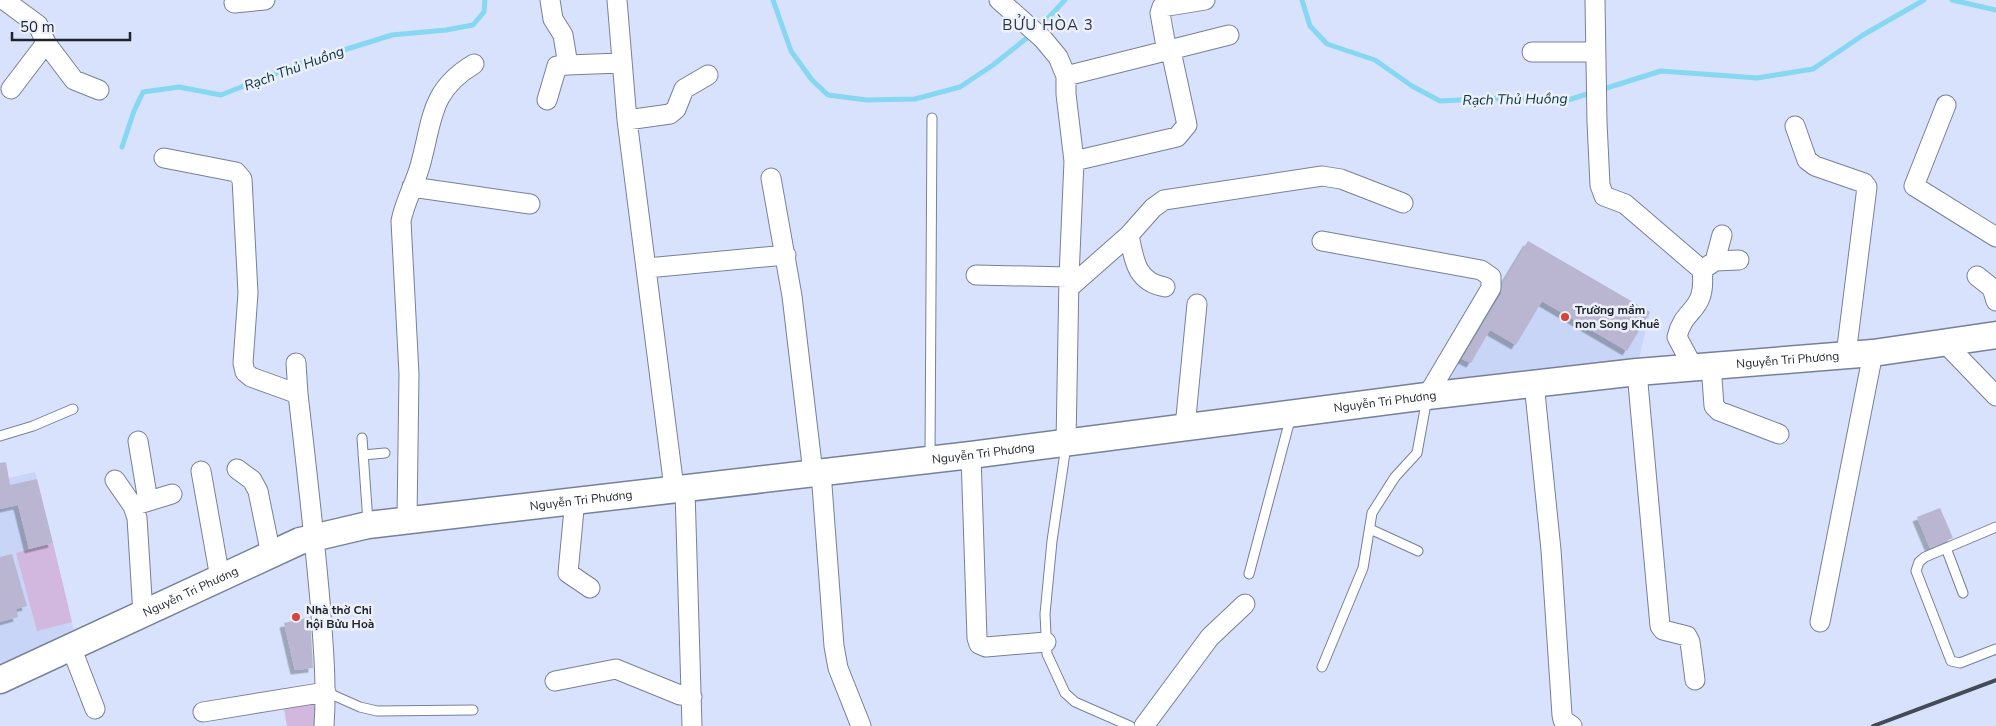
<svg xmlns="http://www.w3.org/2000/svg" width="1996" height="726" viewBox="0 0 1996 726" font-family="'Nunito Sans',sans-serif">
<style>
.built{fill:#c8d5f6}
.green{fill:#d2b7de}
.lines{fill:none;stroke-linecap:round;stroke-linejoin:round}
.stream{stroke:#86d7f1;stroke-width:5}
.building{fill:#bab6d1;filter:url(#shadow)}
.service-casing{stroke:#768098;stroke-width:11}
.minor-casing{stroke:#768098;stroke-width:21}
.secondary-casing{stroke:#768098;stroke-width:29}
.service{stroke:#fff;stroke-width:9}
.minor{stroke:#fff;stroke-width:19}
.secondary{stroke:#fff;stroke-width:26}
.rail{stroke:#444a56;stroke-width:4}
.poi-dot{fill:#d4463c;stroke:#ebf0fa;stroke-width:2}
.labels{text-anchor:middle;stroke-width:5;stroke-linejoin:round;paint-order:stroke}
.poi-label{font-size:12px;font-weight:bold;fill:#1f232c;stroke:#ebf0fa;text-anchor:start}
.street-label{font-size:12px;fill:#1f232c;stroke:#ebf0fa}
.water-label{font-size:14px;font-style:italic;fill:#08313b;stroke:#ebf0fa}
.quarter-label{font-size:15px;letter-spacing:1px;fill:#293044;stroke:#ebf0fa}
</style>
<defs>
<filter id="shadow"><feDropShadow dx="-4.5" dy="4.5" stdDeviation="0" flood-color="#0004"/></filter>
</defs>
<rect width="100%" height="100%" fill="#d8e2fd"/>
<!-- built -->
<path class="built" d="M1528 241 1650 312 1638 363 1439 385Z
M35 472 75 635 0 670V480Z"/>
<!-- green -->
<path class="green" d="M53 543 72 622 37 631 16 553Z
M320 698 319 726H287L283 704Z"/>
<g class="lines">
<!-- stream -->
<path class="stream" d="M773 0 791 51 812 80 828 95 867 100 915 99 960 87 993 65 1032 34
M1302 0 1310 26 1327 44 1375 60 1412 86 1440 101 1497 98 1568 100 1661 71 1757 78 1813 69 1863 35 1924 0
M1952 0 1996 10
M1038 29 1065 0
M122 147 134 111 143 92 179 87 221 95 302 63 392 35 446 30 473 25 484 12 485 0"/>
</g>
<!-- building -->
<path class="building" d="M1528 241 1650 312 1627 351 1542 301 1516 345 1490 330 1471 363 1462 359 1501 294 1502 284Z
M6 462 10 485 37 479 53 543 29 549 18 505 0 509V463Z
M1940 508 1953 538 1930 548 1917 517Z
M12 554 27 606 16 609 18 617 0 622V557Z
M310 617 313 668 295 670 284 623Z"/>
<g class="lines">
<defs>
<path id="service" d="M0 436 33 426 73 409
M362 438 368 522
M1066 446 1052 541 1045 614 1047 654 1065 693 1075 702 1130 726
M363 455 385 453
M930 457 932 118
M1996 527 1925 557 1919 562 1916 571 1951 661 1960 663 1996 649
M1370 529 1418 551
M1946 548 1963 593
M1249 574 1291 416
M1322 667 1363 568 1372 513 1395 477 1417 453 1427 398
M326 692 360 707 377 711 473 710"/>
<path id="minor" d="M4 0 38 25 46 43 74 80 99 90
M550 0 553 19 563 35 568 65 620 63
M617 0 627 120 674 488
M999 0 1043 39 1058 57 1066 76V94L1074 161 1069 277 1066 443
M1595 0 1597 122 1600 185 1604 196 1625 204 1702 270C1707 313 1684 306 1677 337L1693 367
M234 3 265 0
M1167 52 1160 13 1162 7 1205 0
M1532 52H1596
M1066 76 1229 35
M11 89 46 43
M547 100 557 66 568 65
M1946 105 1914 186 1996 237
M627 120 670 114 676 109 684 89 708 75
M1795 126 1807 160 1815 166 1864 183 1867 187 1846 355
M164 158 236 172 242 179 248 293 243 363 245 372 251 377 298 394C306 463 314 532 320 601 323 643 327 684 324 726
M1074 161 1177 137 1187 125 1171 51
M771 178 792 296 813 473
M412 187 530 204
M1129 235C1134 260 1136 282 1165 287
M1322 241 1481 270 1491 277V288L1427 396
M1715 261 1722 235
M647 268 786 255
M1702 270 1715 261 1739 260
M976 275 1069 277
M1977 276 1992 288 1996 301
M1069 288 1129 235 1153 208 1164 200 1322 176 1341 179 1403 203
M1944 342 1996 396
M296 363 298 394
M1711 365 1714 406 1719 411 1779 434
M1637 372 1660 626 1663 630 1687 636 1690 642 1695 680
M1534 383 1551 550 1562 715 1563 720 1572 726
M1185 427 1197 304
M138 441 148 501
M971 455 977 638 979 644 986 647 1046 642
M237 469 252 480 258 491 271 555
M201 471 220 578
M821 472 834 646 838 668 861 726
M115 480 133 506 137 518 143 614
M685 490 692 726
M575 499 568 573 590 588
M136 505 172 494
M407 519 409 374 401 221C405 201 415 184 420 166 433 120 429 91 474 64
M1820 622 1873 353
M71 647 95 709
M555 681 616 669 680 695 692 697
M203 712 326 692
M1144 726 1210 637 1245 604"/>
<g id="secondary">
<path id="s1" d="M0 680 300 541 368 525 971 455 1427 396 1637 372 1873 353 1996 335"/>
</g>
</defs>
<!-- service casing -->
<use href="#service" class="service-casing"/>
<!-- minor casing -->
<use href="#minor" class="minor-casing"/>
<!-- secondary casing -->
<use href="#secondary" class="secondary-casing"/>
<!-- service -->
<use href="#service" class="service"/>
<!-- minor -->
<use href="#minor" class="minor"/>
<!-- secondary -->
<use href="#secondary" class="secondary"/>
<!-- rail -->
<path class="rail" d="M1873 726 1996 680"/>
</g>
<!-- markers -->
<g class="poi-dot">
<circle cx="1565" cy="317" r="5"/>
<circle cx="296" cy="617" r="5"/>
</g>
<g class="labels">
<!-- poi labels -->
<g class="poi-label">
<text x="1575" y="314">Trường mầm<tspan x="1575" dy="14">non Song Khuê</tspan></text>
<text x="306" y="614">Nhà thờ Chi<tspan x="306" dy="14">hội Bửu Hoà</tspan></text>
</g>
<!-- street labels -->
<g class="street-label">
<text dy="4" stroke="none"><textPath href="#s1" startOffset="1830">Nguyễn Tri Phương</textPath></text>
<text dy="4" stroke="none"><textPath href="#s1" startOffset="1425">Nguyễn Tri Phương</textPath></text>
<text dy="4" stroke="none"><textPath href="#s1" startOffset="1020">Nguyễn Tri Phương</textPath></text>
<text dy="4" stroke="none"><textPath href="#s1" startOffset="615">Nguyễn Tri Phương</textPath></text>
<text dy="4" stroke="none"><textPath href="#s1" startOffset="210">Nguyễn Tri Phương</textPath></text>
</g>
<!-- water labels -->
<g class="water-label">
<text transform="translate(294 68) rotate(-20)" y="5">Rạch Thủ Huồng</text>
<text transform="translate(1515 99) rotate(-1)" y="5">Rạch Thủ Huồng</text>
</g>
<!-- quarter labels -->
<g class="quarter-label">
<text x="1048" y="30">BỬU HÒA 3</text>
</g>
</g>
<!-- scale -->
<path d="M12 32v8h118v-8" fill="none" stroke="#1f232c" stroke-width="2.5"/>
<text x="20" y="32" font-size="15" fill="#1f232c" stroke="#ebf0fa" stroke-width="4" paint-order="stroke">50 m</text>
</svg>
